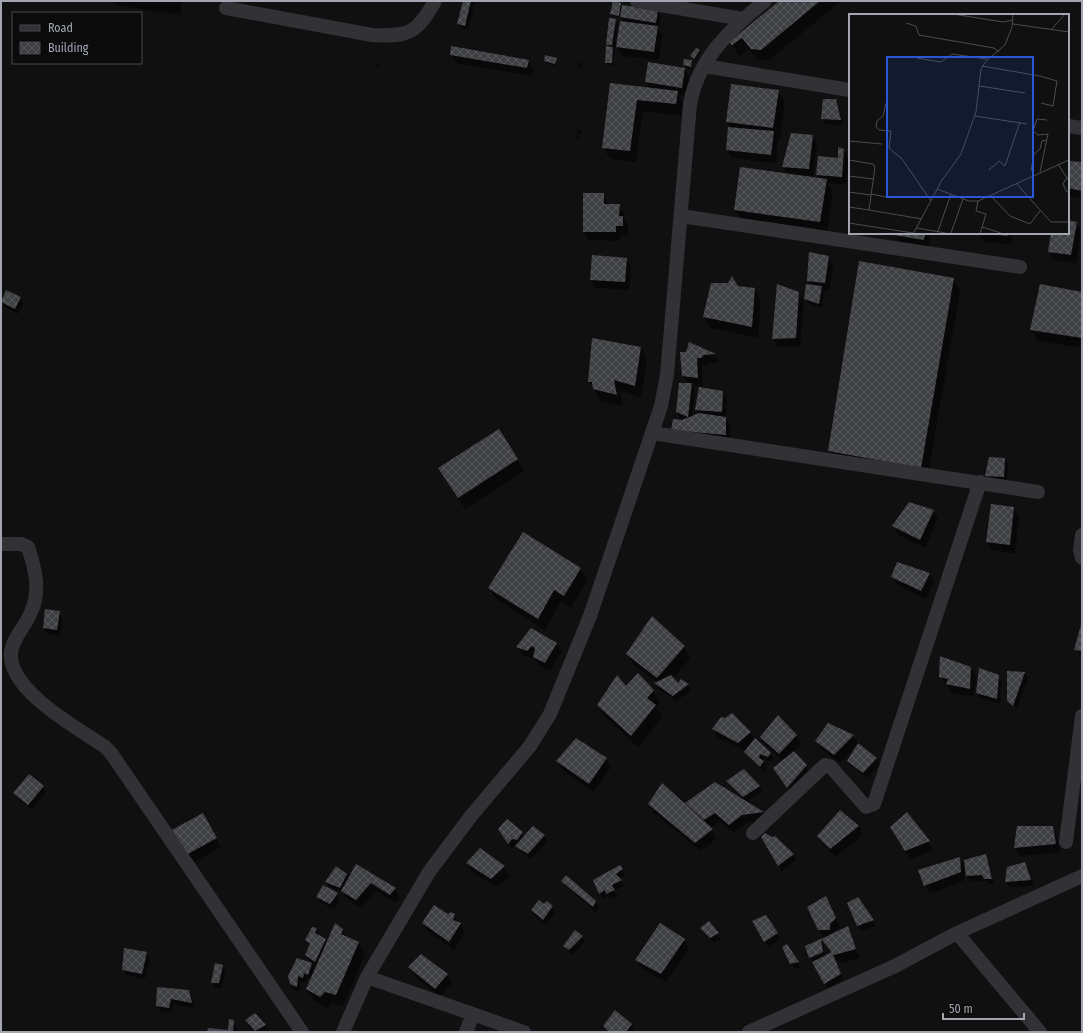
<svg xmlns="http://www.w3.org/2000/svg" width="1083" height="1033" viewBox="0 0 1083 1033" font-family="'Fira Sans Condensed',sans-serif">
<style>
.shadow{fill:#0007;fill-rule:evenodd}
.building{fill:url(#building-cross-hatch)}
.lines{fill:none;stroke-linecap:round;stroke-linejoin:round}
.minor{stroke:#313136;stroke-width:14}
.inset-road{fill:none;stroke:#4a4c51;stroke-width:1}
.view{fill:#2a57d4;fill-opacity:0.15;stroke:#2a57d4;stroke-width:2}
.inset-edge{fill:none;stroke:#a1a6b1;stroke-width:2}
</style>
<defs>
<pattern id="building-cross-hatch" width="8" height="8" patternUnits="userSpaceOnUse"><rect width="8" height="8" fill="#3f4044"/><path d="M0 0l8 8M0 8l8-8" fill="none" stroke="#58595d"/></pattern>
</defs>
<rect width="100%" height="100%" fill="#101011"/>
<!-- shadow -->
<path class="shadow" d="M112 1H182L180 15 114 5Z
M464 1H475L468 31 462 29 458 24Z
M780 1H841L768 61 759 60 749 49 739 56 731 42Z
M621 4 623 8 658 11 661 17 658 28 662 35 659 60 622 56 617 47 624 22 620 16V18L613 16 612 14Z
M615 20 618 25 613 65H607L606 62 609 48 607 44Z
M699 51 700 53 695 60 692 56Z
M451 54 528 61 533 69 532 76 456 63Z
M556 59V66L546 63 545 61Z
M692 61V69L686 68 684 65Z
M577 62 581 63 582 68 578 67Z
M376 63 379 66 378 68 374 65Z
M684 68 689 77 686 96 679 95 684 104 682 116 643 111 636 162 610 159 603 147 611 84 650 89 646 82Z
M778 91 785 102 780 139H777L778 141 776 163 732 158 727 150 731 128 727 121Z
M835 100 838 106 843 125 825 124 822 118Z
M577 128 582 131 581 135 577 132Z
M576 135 579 138V141L576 139Z
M812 136 817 144 813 178 820 179 817 174 839 159 844 150 849 159 846 185 828 183 833 192 827 233 742 221 735 210 787 174 783 167Z
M1068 162 1082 163V198L1068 196Z
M603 194 608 205H619L624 214V218L628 225V235H620V241L589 240 584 232Z
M1068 221 1076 223 1081 231 1076 263 1054 260 1049 251 1052 233H1068Z
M895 233H930L929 248 899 244Z
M978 233H1010L1013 237 1012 244 983 242Z
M828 257 833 266 829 291 823 290 824 293 822 308 809 304 805 298 811 286 808 280Z
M626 259 631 267 629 290 596 288 591 280Z
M953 279 960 291 927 480 836 462 829 450Z
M737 286 755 289 761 301 758 338 711 328 704 317Z
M799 293 804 302 800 346 778 347 773 339Z
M1082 293V348L1038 341 1031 330Z
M20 298 23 304 18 314 5 307 2 302Z
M690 344 715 355 719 362 709 363 706 366H702L703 388 722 392 727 400 726 420 730 426V443L677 438 682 421 685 420 680 418 677 412 688 384 683 375ZM692 385 700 386 696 410 699 414 692 417 695 390Z
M641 348 647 360 641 397 620 391 623 406 601 401 589 382Z
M498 430 524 471 465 509 446 480Z
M1005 459 1008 464 1007 483 989 481 986 475Z
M1014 508 1019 517 1015 554 992 550 987 542Z
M933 511 938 519 925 548 898 535 894 526Z
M524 534 581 569 587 581 571 607 561 601 545 630 496 599 489 588Z
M929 573 934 582 926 599 898 585 893 577Z
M46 610 59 612 62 617 60 636 47 634 44 628Z
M1082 622V658L1075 649Z
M531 629 557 644 562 652 550 671 539 665 534 657 532 659 523 656 518 647Z
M684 646 690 658 673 679 678 684H688L691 690 677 701 658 689 655 684 657 683 634 665 627 654Z
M971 668 976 677 974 697 952 693 940 676Z
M1024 673 1028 678 1017 708 1008 701Z
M638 674 653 691 660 703 656 707 662 717 638 747 605 717 599 705 626 688Z
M998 676 1001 682 1000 704 980 698 977 693Z
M732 714 750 733 755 740 771 753 774 759 771 762 763 759 766 767 764 772 749 757 745 750 718 738 713 729Z
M778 717 796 736 801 744 794 752 811 774 793 796 774 769 783 761 766 745 761 737Z
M853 735 858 744 877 759 880 764 867 778 852 766 848 761 857 745 840 763 822 750 817 741Z
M606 758 611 767 594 792 562 770 557 761Z
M728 781 759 786 762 791 746 802 763 812 767 820 747 823 734 833 720 821 710 828 717 838 701 851 654 813 649 804 691 810 687 803 745 801Z
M43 787 46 792 32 810 18 798 15 793Z
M907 813 934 850 910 859 896 836Z
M203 814 221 847 190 864 172 831Z
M507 820 525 837 544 835 547 841 531 859 520 851 518 845H515L512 849 502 834Z
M859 826 863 835 835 857 823 845 818 836Z
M1052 827 1057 836 1060 852 1020 856 1015 848Z
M762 838 793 854 796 860 782 871Z
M480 849 504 867 509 876 496 887 472 872 467 863Z
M985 856 988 861 994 884H988L986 881H971L967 876Z
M959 858 964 867 965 880 930 894 925 885Z
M1025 863 1034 886 1009 887 1006 882 1008 868Z
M356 865 395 889 400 898 396 903 376 891 361 908 347 899 344 893 330 887 327 882 346 875 349 879Z
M620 866 625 875 619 879 624 886 614 891 617 896 610 899 608 896 603 899 594 881Z
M563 881 595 902 599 907 596 912 566 886Z
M337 894 340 899 334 909 320 902 317 897Z
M858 898 873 921 876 926 861 931 857 925Z
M544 906H552L555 912 546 925 535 916 532 911Z
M830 906 840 927 832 934 847 928 860 958 840 963 833 956 843 980 828 988 811 959 825 952 826 957 832 954 823 940 824 950 810 957 806 947 824 938 819 930Z
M448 915H454L465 932 454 950 428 932 423 923Z
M766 916 780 939 768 947 753 922Z
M709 922 721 939 714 943 701 929Z
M316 929 319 936 327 943 342 929 347 938 358 942 365 954 343 1006 332 1003 327 1008 314 1001 307 989 311 980 307 978 306 983 300 981V992L294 990 290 984 289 976 311 963 306 955 310 946 306 940ZM311 962 317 966 316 970Z
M582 936 585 942 572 955 564 946Z
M684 940 689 949 666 982 642 969 637 960Z
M787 945 798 963 801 968 794 969Z
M146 953 150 959 145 979 126 975 123 970Z
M421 956 447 975 452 983 440 997 414 976 410 967Z
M216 965 222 966 226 971 222 988H215L212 983Z
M158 988 189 991 195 1008 173 1004 172 1013 161 1011 157 1006Z
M615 1011 632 1025 635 1031 634 1032H608L605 1026Z
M255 1014 266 1026 269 1031 255 1032 249 1026 246 1021Z
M233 1021 238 1032H208L228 1031Z"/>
<!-- building -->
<path class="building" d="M463 1H471L465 26 457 24Z
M613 1 621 3 619 16 610 14Z
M779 1H820L761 50 751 49 742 38 732 45 729 42Z
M622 5 658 10 656 23 620 17Z
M609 18 616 19 612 45H606Z
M620 21 658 26 654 52 616 47Z
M451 46 529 60 527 68 450 55Z
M606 46 613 47 612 63H605Z
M696 48 700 50 694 59 690 56Z
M545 55 557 58 555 64 544 61Z
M684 59 692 60 691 67 683 65Z
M648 62 685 68 682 88 645 82Z
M610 83 678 91 676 104 637 100 630 151 602 148Z
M731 84 779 90 773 128 726 122Z
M823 99H836L841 120 821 119Z
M728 127 774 131 771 155 726 150Z
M791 133 813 135 809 169 782 167Z
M838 147 844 149 842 177 816 175 818 156 838 158Z
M1068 161 1082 162V191L1068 188Z
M740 167 827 179 820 222 734 210Z
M583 193H604V204H620L619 216H623V226H616V232H583Z
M1068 220 1077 222 1071 255 1048 252 1051 233H1068Z
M894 233H925L924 240 893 235Z
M984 233H1008V236Z
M809 252 829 256 825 283 807 281Z
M592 255 627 258 625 282 590 280Z
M859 261 954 278 921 468 828 451Z
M732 276 738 286 755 288 752 327 703 317 711 283H728Z
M777 284 799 292 796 338 772 339Z
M806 284 822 286 819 304 804 299Z
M1040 284 1082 292V338L1030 330Z
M6 290 21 297 15 309 1 302Z
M592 338 641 347 635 386 614 380 617 395 593 389 592 382H588Z
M689 342 716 354 704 355 701 358H697L698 378 682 376 680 352H686Z
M679 383H692L688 417 676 412Z
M699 387 723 391 722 412 695 410Z
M699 413 726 417V435L671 430 673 419 682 420Z
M499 429 518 459 458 498 438 468Z
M989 457 1005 458 1004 477 985 476Z
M909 502 934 510 920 540 892 526Z
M991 504 1014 507 1010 545 986 542Z
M523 532 581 568 564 596 554 590 538 619 488 588Z
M897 562 930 573 921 591 891 577Z
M45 609 60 611 57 630 43 628Z
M652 616 685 646 657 678 626 654Z
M1082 621V651L1074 650Z
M531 628 557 643 545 663 533 657 535 648 532 646 527 651 516 647Z
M940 656 971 667 970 689 946 684 948 679 939 677Z
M979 668 999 675 997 699 976 693Z
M1007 671 1025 672 1013 706 1007 701Z
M638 673 654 690 647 698 656 705 631 736 597 705 617 675 626 686Z
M671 675 678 683 681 679 689 684 673 696 654 683Z
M732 713 751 732 738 743 712 729 721 717 725 718Z
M778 715 797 735 779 754 760 737Z
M828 723 854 735 834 755 815 741Z
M576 738 607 758 589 784 556 761Z
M755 738 771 753 768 757 760 754 759 758 764 761 760 767 744 752Z
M858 743 877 758 863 773 847 761Z
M794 751 807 765 787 788 773 768Z
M744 769 760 786 743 797 726 781Z
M29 774 44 786 28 805 13 793Z
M715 782 764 812 742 815 729 825 715 813 704 820 685 803Z
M662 783 713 829 695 843 648 804Z
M840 810 859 826 830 849 817 836Z
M907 812 930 841 905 851 890 827Z
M203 813 217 838 184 856 170 831Z
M507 819 523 832 517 840 512 839 508 844 498 829Z
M533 826 545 835 528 854 515 846Z
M1017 826H1053L1056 844 1014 848Z
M765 833 772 837 775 836 794 854 778 866 761 837Z
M480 848 505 866 491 879 466 863Z
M986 854 992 879H984L982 875 966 876 964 860Z
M960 857 961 872 924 886 918 870Z
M1025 862 1031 880 1005 882 1007 867Z
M356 864 396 888 390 895 371 883 356 900 341 891Z
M620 865 623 869 616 874 622 880 612 885 615 890 606 894 605 890 599 894 593 880Z
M336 866 347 874 340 888 325 882Z
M566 875 596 901 593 907 561 881Z
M323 885 338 893 330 904 316 897Z
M826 896 836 918 830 924V930H818L807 907Z
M858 897 874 920 857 926 847 903Z
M539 900 544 904 547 901 553 906 543 920 531 910Z
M434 905 448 914 451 912 455 914 453 920 461 923 449 942 422 923Z
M766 915 778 933 764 942 752 921Z
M709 921 719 933 710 938 700 928Z
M335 923 343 929 341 934 359 942 336 995 325 992 320 997 306 989Z
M660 923 685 939 661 974 635 960Z
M848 926 856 949 834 955 821 939Z
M312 927 317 928 315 933 326 939 315 962 305 955 310 944 305 940Z
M575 930 583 936 569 950 563 946Z
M821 939 823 952 809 958 805 946Z
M787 944 799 962 790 964 782 947Z
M124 948 147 952 142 974 122 970Z
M832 952 841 974 824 984 812 962Z
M421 954 448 974 435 989 408 967Z
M297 958 312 963 308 975 304 973 303 978 298 976 297 987 290 984 288 976Z
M215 963 223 965 219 983H211Z
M157 987 189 990 192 1003 171 999 169 1008 156 1006Z
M615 1010 632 1024 626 1032H609L603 1026Z
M255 1013 266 1025 255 1031 245 1020Z
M229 1019 234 1020 233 1032H207L208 1028 228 1030Z"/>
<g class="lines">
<!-- minor -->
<path class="minor" d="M637 1 743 19
M226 8 372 35C409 37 417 33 435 1
M704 66 850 90
M1068 126 1082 128
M681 216 1020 267
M652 433 1038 492
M1082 535 1080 550 1082 558
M1 544H21L28 547C35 568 41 591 31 612 26 626 12 638 11 653 8 690 77 728 104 746L111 753 302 1032
M753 833 825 765 830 766 866 807 874 804 980 482
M1066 842 1082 716
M957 933 1040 1032
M367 977 524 1032
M343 1032 367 977 429 872 471 816 530 746 550 714 590 616 661 406 667 375 690 104C698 59 731 28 765 1
M466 1032 473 1014
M749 1032 895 966 957 933 1082 876"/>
</g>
<!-- overview -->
<g transform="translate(849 14)">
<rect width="220" height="220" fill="#101011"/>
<path class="inset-road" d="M104 0 154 8 164 6M57 9 67 12 70 21 145 34 150 38M164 10 220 18M203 15 216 0M68 44 92 48 103 40 138 45M133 52 191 62 208 67 204 92 192 89M130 72 176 79M37 89 34 102 28 107 27 113 30 116 42 117 40 134 53 145 82 187M126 102 178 110M0 127 33 130M0 146 24 150 26 153 20 196 0 193M209 150 220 167M140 156 150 147 156 152 171 108M182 157 185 140 191 135 193 127 198 126M191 158 199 120 189 121 184 117 188 105 198 106M0 162 24 165M218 163 214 170 218 178M167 169 202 208H220M88 175 120 187H129L220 146M0 178 22 181M22 180 42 184M142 182 161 202 181 210 191 197M129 187 127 197 137 200 131 220M20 196 73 205M0 209 64 219M133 213 152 219M68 214 102 220M89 217 102 180M102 219 114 185M64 220 93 166 112 140 127 98 132 55 137 47 156 31 163 13 164 0"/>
<path class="view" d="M38 43H184V183H38Z"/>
<rect width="220" height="220" class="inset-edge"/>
</g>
<!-- border -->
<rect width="1083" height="1033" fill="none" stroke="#a1a6b1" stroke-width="4"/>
<!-- legend -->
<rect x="12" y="12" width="130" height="52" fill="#0b0b0c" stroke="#47494e"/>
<rect x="20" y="25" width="20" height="6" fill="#313136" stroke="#47494e"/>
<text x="48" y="32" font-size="12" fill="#a1a6b1">Road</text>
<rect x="20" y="42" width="20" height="12" fill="url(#building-cross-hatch)" stroke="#47494e"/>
<text x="48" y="52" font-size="12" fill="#a1a6b1">Building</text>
<!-- scale -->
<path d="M943 1013v6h81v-6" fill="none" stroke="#a1a6b1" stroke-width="2"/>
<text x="949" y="1013" font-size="12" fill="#a1a6b1" stroke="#0b0b0c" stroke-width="3" paint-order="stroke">50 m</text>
</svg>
